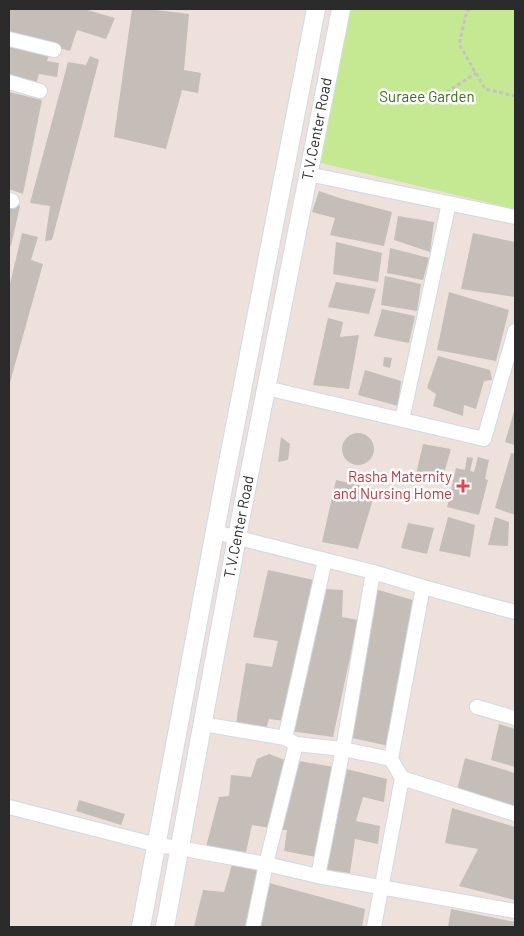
<svg xmlns="http://www.w3.org/2000/svg" width="524" height="936" viewBox="0 0 524 936" font-family="Barlow,sans-serif">
<style>
.green{fill:#c5e993}
.building{fill:#c5bdb7}
.lines{fill:none;stroke-linecap:round;stroke-linejoin:round}
.minor-casing{stroke:#d0d9e4;stroke-width:16}
.tertiary-casing{stroke:#d0d9e4;stroke-width:20}
.path{stroke:#c3c3c3;stroke-width:3;stroke-dasharray:4 2.5;stroke-linecap:butt}
.minor{stroke:#fff;stroke-width:14}
.tertiary{stroke:#fff;stroke-width:18}
.health-dot{fill:#e0444e;stroke:#fff;stroke-width:2}
.labels{text-anchor:middle;stroke-width:5;stroke-linejoin:round;paint-order:stroke}
.park-label{font-size:15px;fill:#3c6d14;stroke:#fff}
.street-label{font-size:15px;fill:#2a2a2a;stroke:#fff}
.health-label{font-size:15px;fill:#be3a42;stroke:#fff;text-anchor:end}
</style>
<rect width="100%" height="100%" fill="#eee1db"/>
<!-- green -->
<path class="green" d="M349 9H515V209L321 163Z"/>
<!-- building -->
<path class="building" d="M9 9H84L115 18 106 39 77 30 70 51 9 34Z
M132 9H148L189 14 184 70 201 73 198 93 182 90 166 149 114 137Z
M9 44 50 53 47 61 59 63 57 77 39 74 36 84 9 77Z
M90 56 99 60 52 240 45 241 50 206 30 203 68 62 86 65Z
M9 92 42 100 23 194 9 189Z
M319 191 339 198 392 212 384 246 330 235 335 218 312 212Z
M9 203 20 206 11 246 9 245Z
M398 216 434 222 430 252 394 240Z
M22 233 38 237 31 260 43 264 9 386V288Z
M473 233 515 242V297L461 289Z
M336 242 382 253 378 282 333 274Z
M390 248 429 258 423 280 387 273Z
M385 276 421 284 417 311 381 305Z
M336 282 376 289 369 314 328 307Z
M449 292 509 310 496 361 437 350Z
M382 309 415 316 409 343 374 336Z
M328 318 343 322 340 337 359 335 349 389 313 385Z
M438 356 490 370 492 380 484 381 476 409 464 405 463 416 433 406 436 394 427 388Z
M384 357 392 358 390 368 383 366Z
M365 370 401 381 398 406 358 395Z
M515 408V445L505 442Z
M342 449a16 16 0 1 1 32 0a16 16 0 1 1-32 0Z
M281 437 290 444 288 460 278 462Z
M423 444 451 449 441 484 416 474Z
M511 453 515 454V515L495 508Z
M467 457 473 458 470 471 474 472 478 457 489 460 485 479 488 480 479 515 447 507 456 468 465 470Z
M336 480 376 489 358 549 322 542Z
M448 517 475 525 470 557 439 551Z
M495 517 509 522 508 546 488 545Z
M408 523 434 528 427 554 401 548Z
M268 570 314 580 285 721 269 719 266 729 236 723 246 663 272 667 278 641 253 637Z
M372 588 416 601 389 746 352 738Z
M324 589 343 590 342 617 358 620 333 737 290 731Z
M499 724 515 729V767L491 760Z
M269 754 285 760 270 828 252 825 246 852 206 847 219 797 229 796 231 775 251 777 257 759Z
M465 758 515 773V809L457 790Z
M299 761 334 767 316 857 284 851 287 830H280Z
M342 768 387 779 384 802 363 797 356 821 380 826 378 844 355 839 350 873 326 870Z
M79 800 125 814 121 825 76 811Z
M452 808 515 827V900L459 886 478 849 445 843Z
M232 865 257 870 245 927H194L203 890 224 892Z
M269 883 365 909 362 927H260Z
M451 909 515 922V927H448Z"/>
<g class="lines">
<defs>
<path id="minor" d="M9 39 54 50
M9 82 40 91
M308 174 515 217
M9 200 12 201
M266 388 484 439 515 331
M402 420 449 203
M215 532 373 572 423 587 515 612
M477 707 515 718
M203 724 285 738 296 744 343 749 391 759
M285 738 325 560
M402 778 515 814
M9 807 157 845 179 848 266 864 318 876 515 911
M318 876 343 749 373 572
M253 927 266 864 296 744
M374 927 402 778 391 759 423 587"/>
<path id="tertiary" d="M141 927 224 483 316 9
M165 927 240 521 341 9"/>
</defs>
<!-- minor casing -->
<use href="#minor" class="minor-casing"/>
<!-- tertiary casing -->
<use href="#tertiary" class="tertiary-casing"/>
<!-- path -->
<path class="path" d="M470 9 467 11 459 44 485 89 515 96
M430 103 476 73"/>
<!-- minor -->
<use href="#minor" class="minor"/>
<!-- tertiary -->
<use href="#tertiary" class="tertiary"/>
</g>
<!-- markers -->
<path class="health-dot" d="M460.5 478.5h5v5h5v5h-5v5h-5v-5h-5v-5h5z"/>
<g class="labels">
<!-- park labels -->
<g class="park-label">
<text x="427" y="102">Suraee Garden</text>
</g>
<!-- street labels -->
<g class="street-label">
<text transform="translate(317 129) rotate(-79)" y="5">T.V.Center Road</text>
<text transform="translate(239 527) rotate(-79)" y="5">T.V.Center Road</text>
</g>
<!-- health labels -->
<g class="health-label">
<text x="452" y="482">Rasha Maternity<tspan x="452" dy="17">and Nursing Home</tspan></text>
</g>
</g>
<!-- border -->
<rect width="524" height="936" fill="none" stroke="#2a2a2a" stroke-width="20"/>
</svg>
